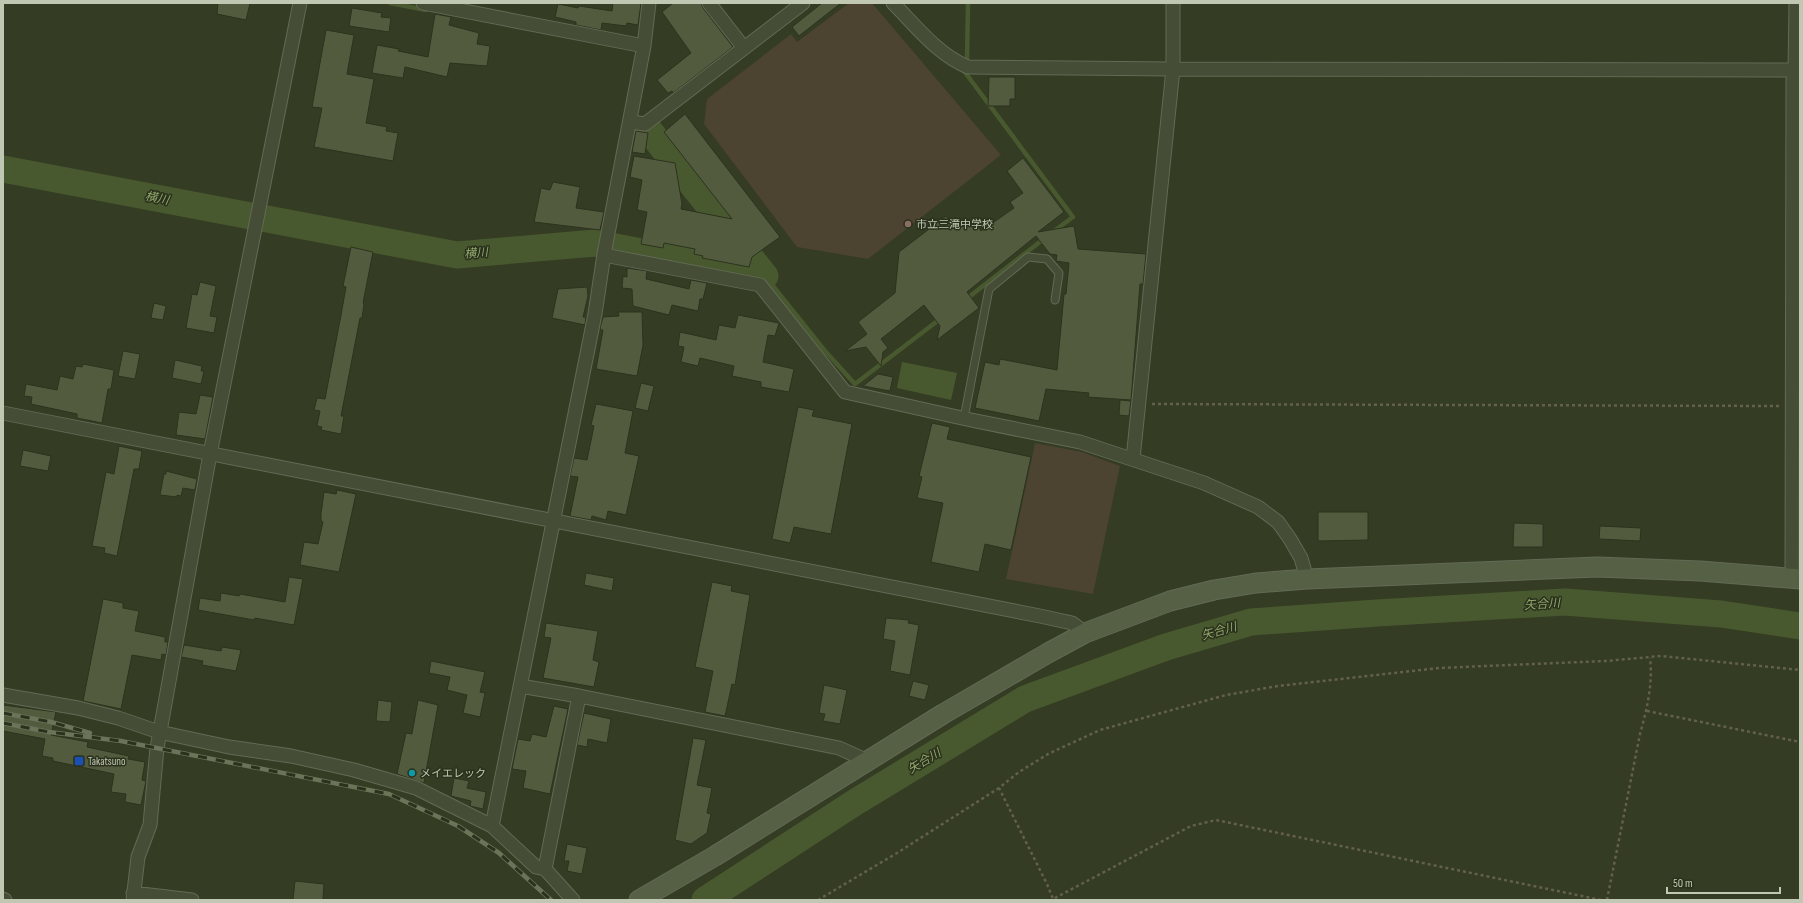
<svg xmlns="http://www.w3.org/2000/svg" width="1803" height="903" viewBox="0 0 1803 903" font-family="'Sofia Sans Condensed','Noto Sans JP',sans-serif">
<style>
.green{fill:#4c4330}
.water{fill:#49592f}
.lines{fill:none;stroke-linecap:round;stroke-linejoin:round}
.stream{stroke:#49592f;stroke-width:4.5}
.river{stroke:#49592f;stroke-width:27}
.building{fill:#535b3f;stroke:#2c331e}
.lane-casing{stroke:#636a55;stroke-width:9}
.street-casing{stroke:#636a55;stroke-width:15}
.secondary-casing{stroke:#636a55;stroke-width:21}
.path{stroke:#63604c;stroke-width:2.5;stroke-dasharray:3 3;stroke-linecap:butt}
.lane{stroke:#454d37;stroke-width:7}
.street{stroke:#454d37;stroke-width:13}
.secondary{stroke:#556045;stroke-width:19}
.rail-casing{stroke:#6a7459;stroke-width:4.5}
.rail{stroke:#2a311c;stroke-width:3;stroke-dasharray:9;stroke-linecap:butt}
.education-dot{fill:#8d6e63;stroke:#2a311c;stroke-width:1.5}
.transit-dot{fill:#1a4fb4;stroke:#2a311c;stroke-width:1.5}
.culture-dot{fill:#0f9aa8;stroke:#2a311c;stroke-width:1.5}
.labels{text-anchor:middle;stroke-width:3;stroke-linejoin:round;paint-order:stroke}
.poi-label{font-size:11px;fill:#c0c8b3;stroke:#2a311c;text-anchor:start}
.water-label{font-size:12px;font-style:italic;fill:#92a76c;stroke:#2a311c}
</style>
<rect width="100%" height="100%" fill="#343c23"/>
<!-- green -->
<path class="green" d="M849 3H872L1001 155 868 259 797 247 704 124 707 99 791 34 797 42Z
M1035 443 1082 452 1120 466 1093 594 1006 579Z"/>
<!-- water -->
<path class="water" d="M902 362 957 373 951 400 897 388Z"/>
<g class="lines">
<!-- stream -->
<path class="stream" d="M390 3 426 10
M967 59 968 3
M964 71 1073 217 1054 231
M765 276 825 351 855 384 940 319
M965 300 1045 238"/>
<!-- river -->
<path class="river" d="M3 169 457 255 595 243 765 276 648 129
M705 900 854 803 1025 699 1166 647 1251 622 1377 613 1565 602 1721 614 1800 626"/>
</g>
<!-- building -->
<path class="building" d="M218 3H250L246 20 217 14Z
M613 3H641L638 25 627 23 626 26 602 23 601 30 576 25V22L555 17 558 4 578 8 579 6 612 11Z
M673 3H701L703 8 733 47 673 93 672 91 668 93 657 80 691 53 662 12Z
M822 3H841L799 36 792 27Z
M352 8 382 13 381 17 391 18 389 32 349 26Z
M435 14 451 17 449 25 479 33 477 44 490 46 487 66 450 63 447 77 405 67 403 78 372 73 377 45 399 49 398 51 428 57Z
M326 30 354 35 347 74 374 79 366 123 387 127 386 131 398 133 393 161 314 147 322 108 312 107Z
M989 77H1015V99H1010V106H988Z
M685 114 780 237 752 257 749 267 702 258 703 256 694 254 695 249 664 243 663 248 641 244 647 212 637 210 642 180 630 177 634 156 675 163 682 204 681 209 732 219 664 132Z
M636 131 648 133 645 154 632 152Z
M1023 158 1064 212 1038 232 1074 226 1078 249 1146 254 1143 284H1140L1131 400 1088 397 1089 393 1046 389 1039 421 975 408 985 362 999 365 1000 359 1057 370 1064 294H1066L1069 263 1056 261 1057 255 1050 254 1036 236 967 292 979 308 937 340 940 326 924 305 881 339 888 348 883 352 881 366 866 347 845 351 867 334 858 322 895 293 899 252 946 216 950 221H967L972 218 981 231 1014 208 1010 202 1023 193 1007 171Z
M553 182 580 187 576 208 604 212 600 230 534 222 541 188 550 190Z
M351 247 373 252 363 303 364 304 362 318H360L341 416H344L341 434 321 430 322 427 317 426 320 411 314 410 317 398 325 399 341 315 346 287 343 286Z
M627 268 647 271 646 279 689 289 691 280 707 283 703 299H700L698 311 672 305 669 315 633 306 632 289 622 288 623 276 627 277Z
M200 282 216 286 210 316 217 317 214 333 186 328 192 294 197 295Z
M587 287 588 296 583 317H586L585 325 552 318 558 289Z
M154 303 166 306 163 320 151 318Z
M618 312H642L643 345 637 376 596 369 603 330H601L600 328 603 317 619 316Z
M738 315 779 323 775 336 768 335 763 362 794 369 789 392 761 387V382L732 376 734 366 700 358 698 366 681 362 684 347 678 346 680 332 716 340 719 325 735 328Z
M123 351 140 354 135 379 118 376Z
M175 360 202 366 201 371H204L201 384 172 378Z
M83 364 114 370 111 389H108L102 423 77 418V414L31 404 32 397 24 396 26 384 57 390 60 376 73 379 76 366 82 367Z
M878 374 893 377 890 391 863 386Z
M641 383 654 386 648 411 635 408Z
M200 395 213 397 205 439 176 435 179 412 196 414Z
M1120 400 1131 401 1129 416 1119 415Z
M596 404 633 411 625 453 639 456 626 515 608 511 606 520 592 516 591 520 570 516 578 477 570 476 574 458 587 460 594 426 591 425Z
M798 407 814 410 812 416 852 424 831 534 794 527 790 543 772 539Z
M932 423 950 427 947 439 1031 457 1011 550 985 544 979 572 931 562 943 503 917 498 922 477 919 476Z
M119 446 142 451 139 469H134L117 556 104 553 105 548 92 546 106 472 114 474Z
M23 450 51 456 48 471 20 466Z
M166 471 197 479 195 490 183 488 181 496 177 495V497L160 495 164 474H166Z
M337 490 356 494 339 572 300 565 304 542 318 544 323 522 321 521V514L324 492 336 494Z
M1318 512H1368V540L1318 541Z
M1514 523 1543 524V547H1513Z
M1600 526 1641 528 1640 541 1599 539Z
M586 573 614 578 612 591 584 585Z
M289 577 303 579 294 625 255 618 254 620 198 610 200 598 220 601 221 593 239 596 240 594 285 602Z
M712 582 732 586 731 591 750 595 735 685 732 684 725 716 705 712 713 671 695 667Z
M103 599 123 603V608L139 611 135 631 165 637V642H168L166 655 162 654 161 660 132 655 121 709 83 701Z
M886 618 909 620 908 623 919 625 910 675 890 671 895 641 883 639Z
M546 623 598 631 593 660 599 662 594 687 543 678 551 638 544 637Z
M184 645 221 651 222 647 241 650 236 671 202 665 203 661 181 657Z
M431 661 485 672 480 692 485 693 480 717 463 713 467 695 447 690 450 677 429 673Z
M913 681 929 685 925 700 909 696Z
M824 685 847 690 840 724 823 721 825 714 819 713Z
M378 700 392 702 390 722 376 721Z
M418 700 438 705 424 783 397 774 406 733 412 734Z
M3 705 56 712 51 735 88 742 87 747 129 756 128 759 145 762 142 780 146 781 141 805 125 802 126 794 111 792 114 774 53 761V758L42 756 45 739 3 731Z
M554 706 568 709 550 794 523 788 526 771 512 769 518 739 530 741 532 734 546 737Z
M584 713 611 719 607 743 588 739 587 747 577 745Z
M693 738 706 740 697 785 712 788 707 813 711 814 707 833 691 844 675 840Z
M454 778 469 781 467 788 486 792 483 809 470 806 471 801 451 796Z
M567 844 587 848 582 874 567 871 569 861H564Z
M295 881 324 884 323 900H293Z"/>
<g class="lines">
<defs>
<path id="lane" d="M964 418 989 289 1028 257 1047 259 1059 273 1055 300"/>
<path id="street" d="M423 3 644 46 604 254 595 314 492 826 536 867 545 869 573 900
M709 3 744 48
M893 3C916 26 937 54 968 67L1173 69 1800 70
M644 46 649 3
M631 122 645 124 803 3
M604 255 760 285 845 392 971 420 1080 442 1204 483 1258 507 1278 522 1290 539 1301 558 1307 579
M3 413 1040 616 1072 623 1085 633
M1133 459 1173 69V3
M1792 578 1793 80 1795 70 1796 3
M520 686 579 696 839 748 868 761
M3 695 78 708 118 718 159 732 229 747 291 756 354 770 416 788 492 826
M545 869 579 696
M133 893 192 900
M3 899 5 900
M133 900 138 857 150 825 157 748 210 454 300 3"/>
<path id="secondary" d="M639 900 715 856 943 714 1048 653 1085 633 1170 601 1214 590 1256 583 1307 579 1597 567 1700 571 1800 579"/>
</defs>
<!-- lane casing -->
<use href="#lane" class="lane-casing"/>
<!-- street casing -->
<use href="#street" class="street-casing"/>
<!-- secondary casing -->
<use href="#secondary" class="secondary-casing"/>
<!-- path -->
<path class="path" d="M1152 404 1779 406
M1647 711 1800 742
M818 900 897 853 999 788
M1601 900 1216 820 1191 826 1053 899 1047 884 999 788 1019 772 1048 754 1100 730 1226 695 1278 686 1439 668 1606 661 1661 656 1800 670
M1607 900 1640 734C1647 709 1653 684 1650 658"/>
<!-- lane -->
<use href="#lane" class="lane"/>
<!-- street -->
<use href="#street" class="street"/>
<!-- secondary -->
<use href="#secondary" class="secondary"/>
<defs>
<path id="rail" d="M3 713 51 722 90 733
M3 723 49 732 121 741 389 794 458 826 499 853 551 900"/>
</defs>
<!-- rail casing -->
<use href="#rail" class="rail-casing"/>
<!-- rail -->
<use href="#rail" class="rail"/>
</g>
<!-- markers -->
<circle class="education-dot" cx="908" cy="224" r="4"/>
<rect class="transit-dot" x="74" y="756" width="10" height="10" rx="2"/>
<circle class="culture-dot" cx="412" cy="773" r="4"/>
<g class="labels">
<!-- poi labels -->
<g class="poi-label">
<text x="916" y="228">市立三滝中学校</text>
<text x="88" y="765">Takatsuno</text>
<text x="420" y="777">メイエレック</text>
</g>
<!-- water labels -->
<g class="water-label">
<text transform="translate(157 198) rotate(11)" y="4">横川</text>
<text transform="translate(476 253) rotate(-5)" y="4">横川</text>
<text transform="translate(1542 604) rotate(-4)" y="4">矢合川</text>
<text transform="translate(1219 631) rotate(-16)" y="4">矢合川</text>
<text transform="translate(924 761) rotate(-31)" y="4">矢合川</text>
</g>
</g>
<!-- border -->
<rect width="1803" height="903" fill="none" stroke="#c0c8b3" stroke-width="8"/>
<!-- scale -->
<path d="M1667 887v6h113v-6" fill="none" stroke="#c0c8b3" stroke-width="2"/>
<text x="1673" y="887" font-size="12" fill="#c0c8b3" stroke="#2a311c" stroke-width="3" paint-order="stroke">50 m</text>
</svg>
